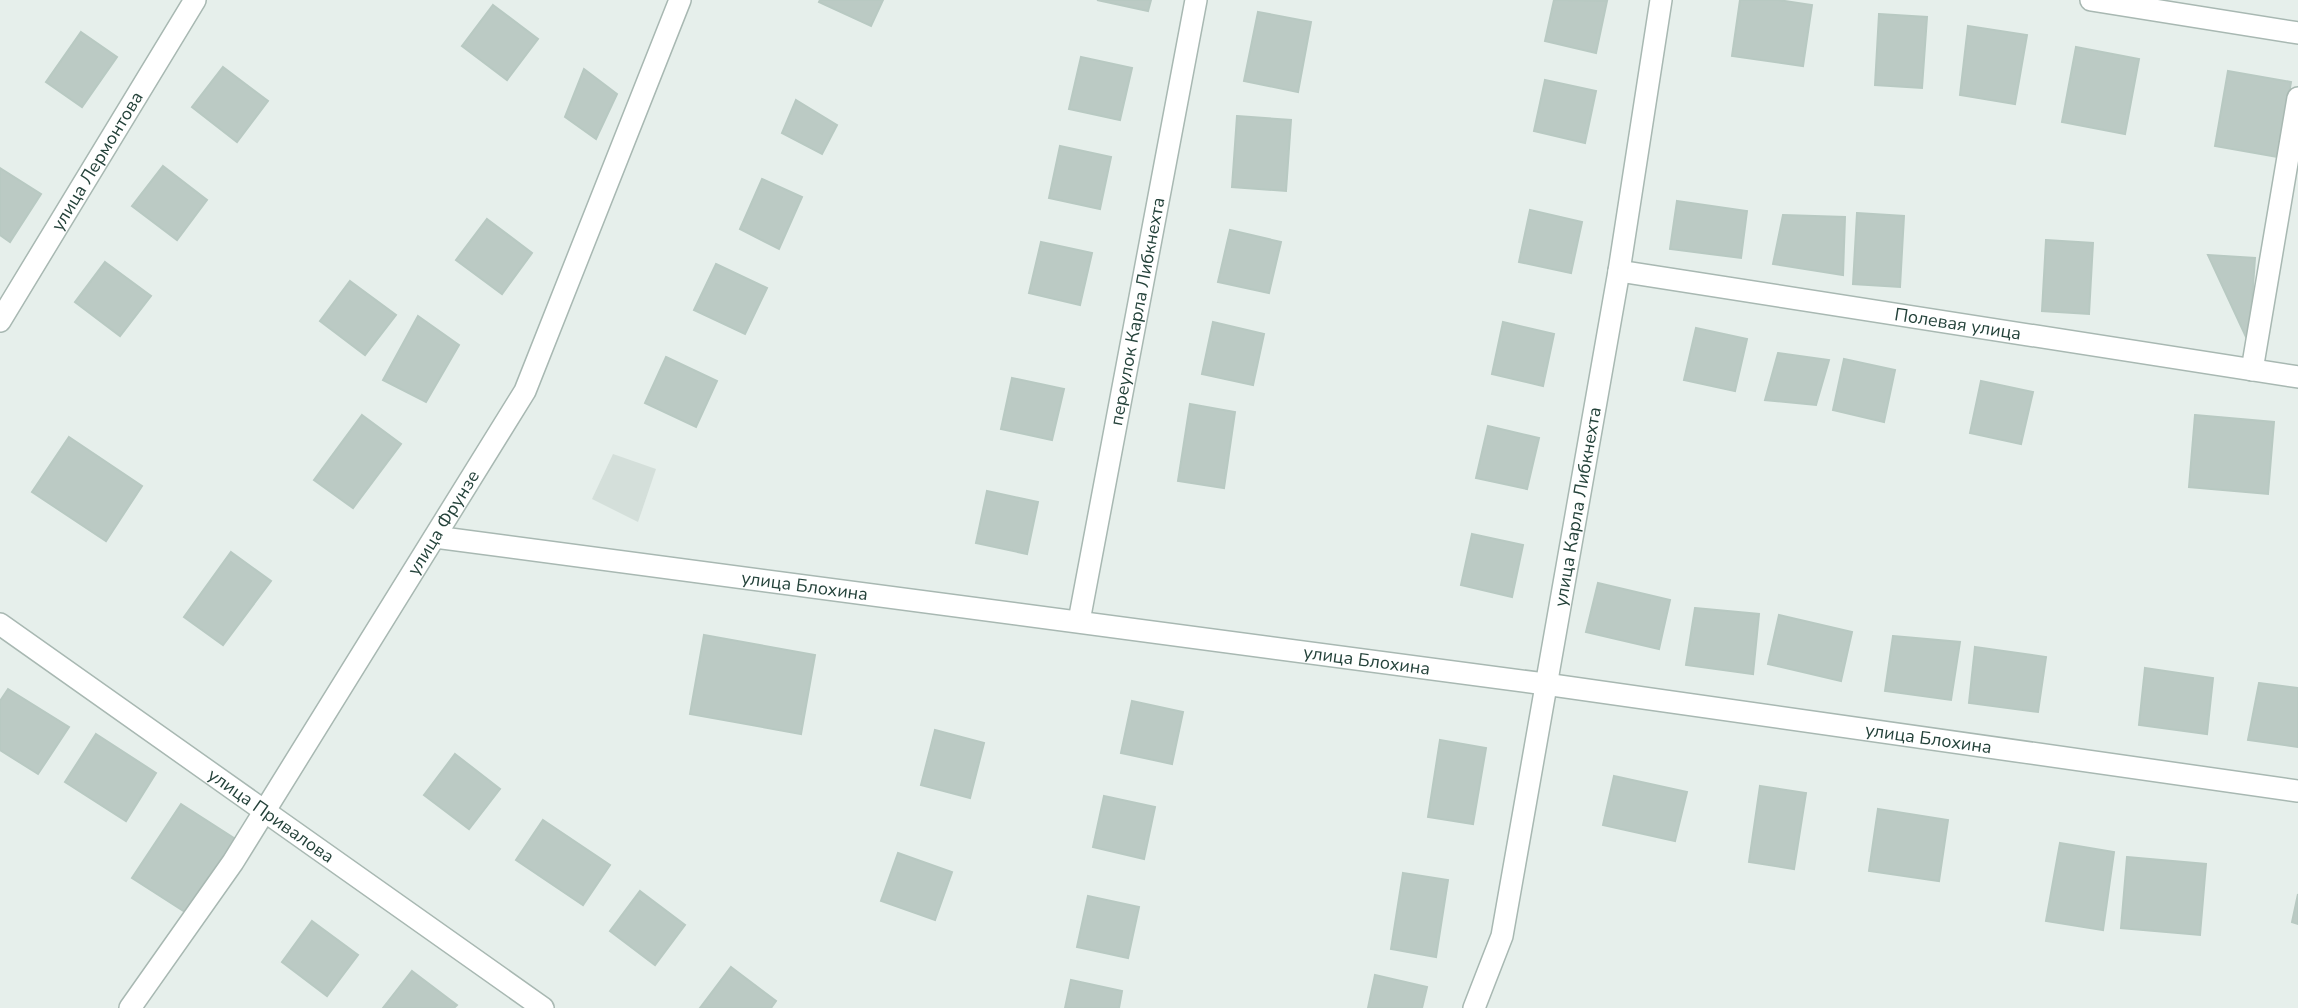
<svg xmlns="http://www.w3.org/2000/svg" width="2298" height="1008" viewBox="0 0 2298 1008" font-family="'Nunito Sans',sans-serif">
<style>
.built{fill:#d4dfda}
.building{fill:#bbcac4;stroke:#b8c9c2;stroke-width:2}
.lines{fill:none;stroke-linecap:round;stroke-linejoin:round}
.minor-casing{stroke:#a8b8b2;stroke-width:24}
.minor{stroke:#fff;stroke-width:21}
.labels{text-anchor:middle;stroke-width:7;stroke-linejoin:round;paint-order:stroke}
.street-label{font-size:18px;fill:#24423a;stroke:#f7fbf9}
</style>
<rect width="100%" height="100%" fill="#e6efeb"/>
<!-- built -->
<path class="built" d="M613 454 656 469 638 522 592 499Z"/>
<!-- building -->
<path class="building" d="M820 0H883L871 26 819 2Z
M1097 0H1151L1148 11Z
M1554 0 1607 1 1596 53 1545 41Z
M1740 0H1778L1812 5 1803 66 1732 56Z
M493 5 538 39 507 80 462 46Z
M1258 12 1311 22 1298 92 1244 81Z
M1879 14 1927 17 1922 88 1875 85Z
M1968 26 2027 35 2015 104 1960 95Z
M81 32 117 57 82 107 46 82Z
M2076 47 2139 59 2125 134 2062 122Z
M1081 57 1132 68 1120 120 1069 109Z
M223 67 268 101 237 142 192 107Z
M584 69 617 94 596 139 565 117Z
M2228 71 2291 82 2278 157 2215 146Z
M1545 80 1596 91 1585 143 1534 131Z
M796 100 837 125 822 154 782 133Z
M1237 116 1291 120 1286 191 1232 187Z
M1060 146 1111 157 1100 209 1049 198Z
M163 166 207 200 177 240 132 206Z
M0 168 41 194 10 242 0 235Z
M762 179 802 197 779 249 740 229Z
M1677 201 1747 211 1741 258 1670 249Z
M1530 210 1582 222 1571 273 1519 262Z
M1857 213 1904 216 1900 287 1853 284Z
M1783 215 1845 217 1843 275 1773 264Z
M487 219 532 253 502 294 456 260Z
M1230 230 1281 242 1269 293 1218 282Z
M2046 240 2093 243 2089 314 2042 311Z
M1041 242 1092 253 1080 305 1029 293Z
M2208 255 2255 258 2250 329 2246 337Z
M105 262 151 296 120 336 75 302Z
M716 264 767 288 745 334 694 310Z
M350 281 396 315 365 355 320 321Z
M418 316 459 345 426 402 383 380Z
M1213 322 1264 334 1253 385 1202 374Z
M1503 322 1554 334 1543 386 1492 374Z
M1696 328 1747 339 1735 391 1684 380Z
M1778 353 1829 360 1816 405 1765 400Z
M666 357 717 381 696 427 645 403Z
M1844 359 1895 370 1884 422 1833 410Z
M1012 378 1064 389 1052 440 1001 429Z
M1981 381 2033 392 2021 444 1970 433Z
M1190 404 1235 412 1224 488 1178 481Z
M362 415 401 444 353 508 314 480Z
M2195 415 2274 422 2268 494 2189 487Z
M1488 426 1539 438 1527 489 1476 478Z
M69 437 142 486 106 541 32 492Z
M987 491 1038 502 1027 554 976 543Z
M1472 534 1523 545 1512 597 1461 585Z
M231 552 271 581 223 645 184 617Z
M1598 583 1670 600 1659 649 1586 632Z
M1695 608 1759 614 1753 674 1686 665Z
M1779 615 1852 632 1841 681 1768 664Z
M704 635 815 655 801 734 690 714Z
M1893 636 1960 642 1951 700 1885 691Z
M1975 647 2046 657 2038 712 1969 703Z
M2145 668 2213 678 2207 734 2139 725Z
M2259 683 2298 688V747L2248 740Z
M8 689 69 727 38 774 0 750V701Z
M1132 701 1183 712 1172 764 1121 753Z
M935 730 984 743 970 798 921 785Z
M96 734 156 773 126 821 65 782Z
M1440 740 1486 748 1473 824 1428 817Z
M455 754 500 789 469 829 424 795Z
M1614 776 1687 792 1675 841 1603 825Z
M1760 786 1806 793 1794 869 1749 862Z
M1104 796 1155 807 1144 859 1093 847Z
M181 804 237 840 188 914 132 878Z
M1878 809 1948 820 1939 881 1869 871Z
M543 820 610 865 583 905 516 860Z
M2060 843 2114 852 2103 930 2046 921Z
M898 853 952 872 935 920 881 901Z
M2127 857 2206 864 2200 935 2121 928Z
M1403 873 1448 880 1436 957 1391 949Z
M640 891 685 925 655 965 610 931Z
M2298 894V924L2292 922Z
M1088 896 1139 907 1128 958 1077 947Z
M312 921 358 955 327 996 282 962Z
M731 967 776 1001 771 1008H700Z
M412 971 457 1005 454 1008H383Z
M1375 975 1427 987 1422 1008H1368Z
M1071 980 1122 991 1119 1008H1065Z"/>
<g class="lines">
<defs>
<g id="minor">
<path d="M2091 0 2298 33"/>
<path id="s1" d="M1619 271 2298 377"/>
<path id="s2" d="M0 321 195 0"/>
<path d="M2252 370 2298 98"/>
<path id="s3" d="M435 537 1545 684 2298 791"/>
<path id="s4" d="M1079 621 1196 0"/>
<path id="s5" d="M0 624 543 1008"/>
<path id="s6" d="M130 1008 233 862 525 391 680 0"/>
<path id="s7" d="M1474 1008 1502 936 1619 271 1661 0"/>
</g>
</defs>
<!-- minor casing -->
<use href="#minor" class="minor-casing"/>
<!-- minor -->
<use href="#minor" class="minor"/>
</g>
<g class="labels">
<!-- street labels -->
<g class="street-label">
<text dy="6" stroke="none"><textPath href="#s2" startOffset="187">улица Лермонтова</textPath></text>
<text dy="6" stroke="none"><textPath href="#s4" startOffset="315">переулок Карла Либкнехта</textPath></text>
<text dy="6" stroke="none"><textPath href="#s1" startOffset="343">Полевая улица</textPath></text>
<text dy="6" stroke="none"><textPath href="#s7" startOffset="513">улица Карла Либкнехта</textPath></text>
<text dy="6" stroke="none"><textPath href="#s6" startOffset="578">улица Фрунзе</textPath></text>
<text dy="6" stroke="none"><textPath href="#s3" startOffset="373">улица Блохина</textPath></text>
<text dy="6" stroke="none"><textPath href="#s3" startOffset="940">улица Блохина</textPath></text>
<text dy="6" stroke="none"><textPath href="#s3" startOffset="1507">улица Блохина</textPath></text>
<text dy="6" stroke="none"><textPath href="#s5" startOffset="332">улица Привалова</textPath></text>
</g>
</g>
</svg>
